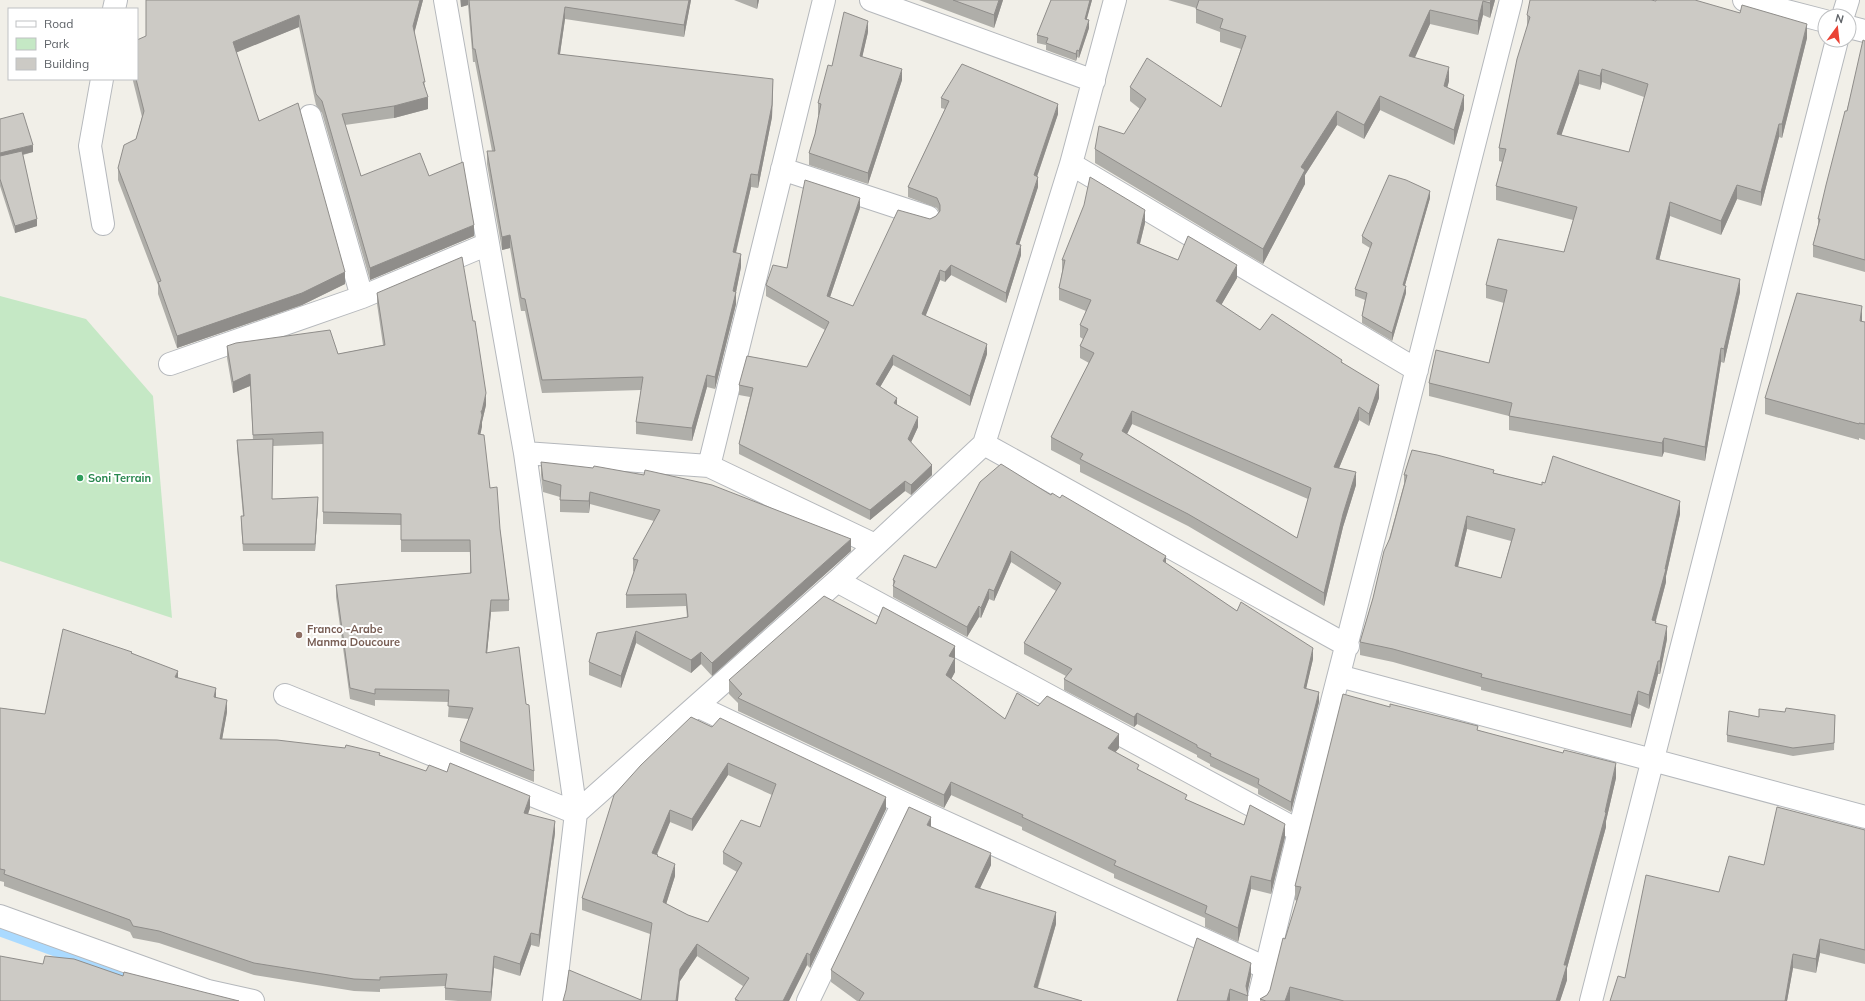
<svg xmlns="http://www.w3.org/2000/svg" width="1865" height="1001" viewBox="0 0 1865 1001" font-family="Mulish,sans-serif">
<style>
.green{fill:#c5e8c5}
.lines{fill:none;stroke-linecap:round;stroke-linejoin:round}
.stream{stroke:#aadaff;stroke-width:9}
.street-casing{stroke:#b5b8bc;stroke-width:24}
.street{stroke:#fff;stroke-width:22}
.wall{fill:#afaea9;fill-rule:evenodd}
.shaded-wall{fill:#8f8d8a}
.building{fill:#cccac5;stroke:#8f8d8a;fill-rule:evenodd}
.leisure-dot{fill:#2e9e5b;stroke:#fff;stroke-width:1.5}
.education-dot{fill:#8d6e63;stroke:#fff;stroke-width:1.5}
.labels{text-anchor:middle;stroke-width:4;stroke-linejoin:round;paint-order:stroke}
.leisure-label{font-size:11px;font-weight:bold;fill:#27864d;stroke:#fff;text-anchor:start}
.education-label{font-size:11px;font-weight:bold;fill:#785e54;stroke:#fff;text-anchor:start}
</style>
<rect width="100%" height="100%" fill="#f1efe8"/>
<!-- green -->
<path class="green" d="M0 296 86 319 153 396 172 618 0 561Z"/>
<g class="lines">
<!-- stream -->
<path class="stream" d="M0 932 91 965 134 979"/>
<defs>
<path id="street" d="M445 0 525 453 576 813 554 1001
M871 0 1094 81
M1744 0 1825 21
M114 9 116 0
M1843 16 1848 0
M1849 27 1865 31
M102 79 90 146 103 224
M310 116 362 297
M1071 164 1417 370
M782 169 928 217
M170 364 362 297 488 244
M984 444 1348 646
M525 453 709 466 875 545
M709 466 824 0
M837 581 1299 831
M1339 676 1865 817
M285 695 576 813 837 581 984 444 1071 164 1115 0
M697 706 903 803 1266 968
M0 916 208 991 253 1001
M808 1001 903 803
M1258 1001 1299 831 1511 0
M1591 1001 1837 40"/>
</defs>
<!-- street casing -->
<use href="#street" class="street-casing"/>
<!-- street -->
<use href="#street" class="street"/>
</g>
<!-- wall -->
<path class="wall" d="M423 0 414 33 425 86 428 109 394 118 345 125 361 176H429L474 236 370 280 322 113 316 105 299 27 236 52 259 121 345 284 302 305 177 348 158 294V285L118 180V168L136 139 142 117 133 81V79H137L146 36Z
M460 0H691L684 37 565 19 560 54 773 91 772 117 758 188 751 187 736 253 741 267 736 292V304L715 389 707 387 692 441 636 434V422L641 390 542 393 525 311H521L510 248 502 250 487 164V151H492L475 62H473L468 5 461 7Z
M734 0H759L757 9Z
M919 0H1003L994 28Z
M1051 0H1092L1086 20 1089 28 1079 58 1077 57 1076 61 1046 50V45L1037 43V35Z
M1168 0H1495L1490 18 1483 15 1478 35 1430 24 1414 58 1449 81 1447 87 1464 109 1454 145 1380 110 1364 139 1337 125 1305 175V184L1263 264 1095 163V149L1124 134 1140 109 1130 101V87L1221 107 1241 49 1220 42V32L1196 23V8Z
M1527 15 1807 38 1782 138 1779 137 1761 206 1737 199 1721 235 1670 216 1659 260 1740 292 1724 363 1721 362 1705 461 1664 452 1662 457 1509 430V416L1429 396V383L1489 363 1504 303 1486 298V285L1564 252 1573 220 1496 200V186L1502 162 1499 161V148L1527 29ZM1602 82 1644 97 1629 152 1561 135 1579 84 1600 90Z
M868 32 862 57 902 80 868 184 809 165V153L815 134 819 115H818V103L832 66Z
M1865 41V272L1813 257V245L1818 225V219Z
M941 98 1058 114 1037 177 1038 187 1019 245 1021 255 1006 303 951 275 945 282 940 280 925 316 987 354 970 406 893 365 880 387 918 427 911 442 932 475 911 495 905 491 870 520 739 454V444L750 397 739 395V385L807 367 825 330 766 296V285L860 208 830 297 853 306 930 219 936 216 939 212 937 208 908 197V187L945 109 941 108Z
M0 119 33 152 23 155 37 226 15 233 0 186Z
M1430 198 1405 285 1406 293 1392 341 1362 323V316L1365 300 1355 296V289L1370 248 1362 243V236Z
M1145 223 1140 244 1178 260 1237 278 1221 305 1260 330 1342 362 1379 398 1369 426 1359 420 1339 468 1356 485 1343 527 1324 606 1188 526 1080 472V465L1051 450V437L1089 363 1080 358V346L1083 339 1080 337V325L1086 311 1059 300V288L1062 272V260ZM1132 424 1308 499 1297 538 1127 434Z
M377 293 486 405 482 422 480 434 490 488 500 529 509 600V611L491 612 487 653 534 771V782L460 752V741L469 719 448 717 449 702 375 700V706L350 699 336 597V585L470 573V552H401V525L323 524V444L273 446 272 499 318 504 315 551H243L241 523V516H243L237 448V440H253L250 386 233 393 227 358V346L338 354 383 345 377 304Z
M1862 322H1865V440L1859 438V440L1765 414V398Z
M541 462 851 551 712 676 701 664 691 673 636 643 621 688 589 675V662L597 633 687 617 686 606 626 608V595L634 572 633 571V559L654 521 590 504 589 513 560 512V497L543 492 541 475Z
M1494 473 1542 485 1680 514 1666 576V582L1656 621V624L1667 639 1660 674H1658L1649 709 1638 704 1631 728 1481 690V687L1393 662 1360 655V642L1373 598 1404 484V475ZM1467 529 1511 541 1501 578 1458 567Z
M1051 495 1166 564 1237 611 1313 659 1306 688 1319 702 1291 812 1258 794V789L1210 766V764L1197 757V755L1137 724 1134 727 1064 690V679L1066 676 1024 654V643L1056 591 1011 562 994 601 989 599 981 618 979 617 967 637 893 597V580L936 568Z
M876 624 955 646V672L951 679 1005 719 1038 706 1119 748 1115 752 1139 770 1187 800 1244 825 1285 837 1271 894 1251 889 1238 942 1205 927V918L1114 878V874L1022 830V827L951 795 944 808 738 711V703L729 694V680Z
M132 653 178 678 216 698 227 712 222 739 380 755 530 808 528 814 555 833 539 947 531 945 520 976 494 968 491 1001H458L445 1000V986L380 989V992L354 991 254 975 159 943 133 938 130 932 4 886V882L0 881V708L45 714Z
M1785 712 1835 715 1834 750 1793 756 1727 742V735L1759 717Z
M691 717 886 809 810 968 807 965 789 1001H735V999L743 986 697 956 680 981 650 934 582 910V898ZM728 775 772 795 760 827 723 852V864L737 872 708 922 688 915 666 904 675 876 658 857 657 855 670 822 692 831Z
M1478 730 1616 778 1606 821V827L1567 968V980L1560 1001H1260V999L1267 995 1270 990 1297 901 1295 900V886Z
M931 827 991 865 980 888 1056 924 1038 988 1082 1001H857L831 982V970Z
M1865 830V964L1820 953 1816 973 1793 968 1787 1001H1610L1625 978 1719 892 1764 865Z
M1251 975 1247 992 1248 996V1001H1177Z"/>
<!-- shaded-wall -->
<path class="shaded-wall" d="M420 0H423L413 38V26Z
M461 0H468V5L461 7Z
M689 0H691L684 37V25Z
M757 0H759L757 9Z
M999 0H1003L994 28V15Z
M1090 0H1092L1085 26V19Z
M1491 0H1495L1490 18V3Z
M1483 1V15L1478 35V21Z
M565 7V19L558 67V54Z
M1430 10V24L1409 71V56Z
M299 15V27L233 54V42Z
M1089 20V28L1079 58V51Z
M868 21V32L860 67V56Z
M1807 24V38L1782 138V124Z
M1077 50V57L1076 61V54Z
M1449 67V81L1444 100V86Z
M902 69V80L868 184V173Z
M1602 69V82L1600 90V76Z
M1579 70V84L1557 148V134Z
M773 79 772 117 758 188V175Z
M1464 95V109L1454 145V130Z
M1380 96V110L1364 139V125Z
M428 97V109L394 118V106Z
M1058 104V114L1034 185V175Z
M1337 111V125L1305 175V184L1263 264V249L1301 167Z
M1779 124V137L1761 206V192Z
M33 145V152L0 160V153Z
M751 174V187L733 264V252Z
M1038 177V187L1016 254V244Z
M1737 185V199L1721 235V221Z
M1430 191V198L1403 292V285Z
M860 198V208L827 306V296Z
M1670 202V216L1656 273V259Z
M1145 210V223L1137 255V243Z
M37 219V226L15 233V226Z
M474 225V236L370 280V268Z
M510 235V248L502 250V237Z
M1021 245V255L1006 303V293Z
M741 254V267L735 297 736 292V304L715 389V377Z
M951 265V275L945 282V272Z
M1237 265V278L1216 314V301Z
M940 270V280L922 325V314Z
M345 272V284L302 305 177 348V336Z
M1740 279V292L1724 363V349Z
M1406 286V293L1392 341V333Z
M1862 306V322L1860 321Z
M987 344V354L970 406V396Z
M1721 348V362L1705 461V447Z
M893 355V365L876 394V384Z
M250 374V386L233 393V382Z
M707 375V387L692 441V428Z
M1379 385V398L1369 426V414Z
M486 393V405L482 422V411Z
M897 398V408L894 403Z
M1359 407V420L1334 480V467Z
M1132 411V424L1122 444V431Z
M482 415V427L478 445V434Z
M918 417V427L908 449V439Z
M1664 438V452L1662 457V443Z
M932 465V475L911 495V485Z
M1356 472V485L1343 527 1324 606V593L1343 514Z
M905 481V491L870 520V510Z
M590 492V504L589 513V501Z
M318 497V504L315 551V544Z
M1680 501V514L1666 576V582L1652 634V620L1665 569Z
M1467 516V529L1455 579V566Z
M851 539V551L712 676V663Z
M1011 551V562L994 601V591Z
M1166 556V567L1163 561Z
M989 589V599L981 618V608Z
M491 600V612L486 664V653Z
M979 606V617L967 637V627Z
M1667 626V639L1660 674V661Z
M636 631V643L621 688V676Z
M955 646V672L946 689V675L949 656Z
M1313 648V659L1304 698V688Z
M701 652V664L691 673V660Z
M1658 661V674L1649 709V695Z
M178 671V683L175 677Z
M216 688V700L214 697Z
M1638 691V704L1631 728V715Z
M1319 692V702L1291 812V802Z
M227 700V712L220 751V739Z
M1137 713V724L1134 727V717Z
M1119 734V748L1108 761V748Z
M728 763V775L692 831V819Z
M1616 763V778L1606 821V827L1567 968V980L1560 1001H1556L1564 965 1605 812Z
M951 782V795L944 808V795Z
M530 796V808L524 825V813Z
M886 797V809L810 968V955Z
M670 810V822L652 865V853Z
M931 817V830L927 825Z
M555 821V833L539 947V935Z
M1285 824V837L1271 894V881Z
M991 853V865L975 899V887Z
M675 864V876L663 914V902Z
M1251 876V889L1238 942V928Z
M1056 912V924L1034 999V987Z
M531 933V945L520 976V964Z
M1820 939V953L1816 973V959Z
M697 944V956L680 981 678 1001H676L680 969Z
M807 953V965L789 1001H783Z
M1793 954V968L1787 1001H1785Z
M494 956V968L491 1001V992Z
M1251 963V975L1247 995 1246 986Z
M1290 987V1001H1285Z
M1230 989V1001H1227Z"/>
<!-- building -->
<path class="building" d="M146 0H420L413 26 425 82H423L428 97 394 106 342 114 361 176 420 153 429 176 463 162 474 225 370 268 322 101 316 94 299 15 233 42 259 121 298 103 345 272 302 293 177 336 158 282 161 281 118 168 124 145 136 139 144 111 136 79H137V40L146 36Z
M469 0H689L684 25 565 7 558 54 773 79 772 105 758 175 751 174 733 252 741 254 733 291 736 292 715 377 707 375 692 428 636 422 643 377 542 380 525 299 521 298 510 235 502 237 487 151H495L475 49H473Z
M953 0H999L994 15Z
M1051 0H1090L1085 19 1089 20 1079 51 1077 50 1076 54 1046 43 1048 38 1037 35Z
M1199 0H1491L1490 3 1483 1 1478 21 1430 10 1409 56 1449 67 1444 86 1464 95 1454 130 1380 96 1364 125 1337 111 1301 167 1305 170 1263 249 1095 149 1099 126 1124 134 1146 99 1130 87 1147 58 1221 107 1246 36 1220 28 1223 19 1196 9Z
M1530 0H1651L1656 1V0H1695L1740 13 1742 5 1807 24 1782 124H1779L1761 192 1737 185 1721 221 1670 202 1656 259 1740 279 1724 349 1721 348 1705 447 1664 438 1662 443 1509 416 1512 403 1429 383 1436 350 1489 363 1507 290 1486 285 1498 239 1564 252 1577 207 1496 186 1506 149 1499 148 1517 59 1530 17 1527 15ZM1602 69 1648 84 1629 152 1557 134 1579 70 1600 76Z
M844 12 868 21 860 56 902 69 868 173 809 153 815 134 821 104 818 103 828 65 832 66Z
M1863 40 1865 41V260L1813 245 1820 219H1818L1826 185 1845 111H1847Z
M962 64 1058 104 1034 175 1038 177 1016 244 1021 245 1006 293 951 265 945 272 940 270 922 314 987 344 970 396 893 355 876 384 897 398 894 403 918 417 908 439 932 465 911 485 905 481 870 510 739 444 753 388 739 385 747 356 807 367 829 322 766 285 773 265 787 268 805 180 860 198 827 296 853 306 898 210 930 219 936 216 940 211V205L937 198 908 187 949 101 941 98Z
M23 113 33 145 0 153V119Z
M22 151 37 219 15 226 0 179V156Z
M1389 175 1406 180 1430 191 1403 285 1406 286 1392 333 1362 316 1367 293 1355 289 1372 243 1362 236Z
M1090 177 1145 210 1137 243 1178 260 1188 236 1237 265 1216 301 1260 330 1272 314 1342 360 1341 362 1379 385 1369 414 1359 407 1334 467 1356 472 1343 514 1324 593 1188 514 1080 459 1083 454 1051 437 1094 353 1080 346 1088 329 1080 325 1091 300 1059 288 1065 260H1062L1084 205ZM1132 411 1311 488 1297 538 1122 431Z
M462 257 473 321H475L486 393 482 411H481L482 415 478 434 484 435 490 488 497 487 500 529 509 600H491L486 653 519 647 526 704 529 705 534 771 460 741 473 708 448 706 449 690 375 689V694L350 688 336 585 471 573 470 540H401V514L323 512V432L253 435 250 374 233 382 227 346 236 343 330 330 338 354 385 345 377 293Z
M1797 293 1862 306 1860 321 1865 322V424L1859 423V424L1765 398Z
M273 439 272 499 318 497 315 544H243L241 516H244L237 440Z
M1412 450 1437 455 1494 470 1493 473 1542 485V482L1545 483 1553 456 1680 501 1665 569H1666L1652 620 1656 621 1655 623 1667 626 1660 661H1658L1649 695 1638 691 1631 715 1481 677 1482 674 1393 649 1360 642 1373 598 1384 551 1390 538 1407 475H1404ZM1467 516 1515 529 1501 578 1455 566Z
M541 462 593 468 594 466 644 475 645 470 712 485 851 539 712 663 701 652 691 660 636 631 621 676 589 662 597 633 688 617 686 594 626 595 638 560 633 559 660 510 590 492 589 501 560 500 561 485 543 480Z
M1001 464 1051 495 1052 493 1060 498 1062 495 1166 556 1163 561 1237 611 1241 602 1313 648 1304 688 1319 692 1291 802 1258 784 1259 779 1210 756 1211 754 1197 747V745L1137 713 1134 717 1064 679 1072 669 1024 643 1061 583 1011 551 994 591 989 589 981 608 979 606 967 627 893 586 895 581 893 580 904 555 936 568 980 482Z
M824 596 876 624 883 607 955 646 949 656 955 658 946 675 1005 719 1017 693 1038 706 1047 696 1119 734 1108 748 1139 765 1137 769 1187 795 1185 799 1244 825 1250 805 1285 824 1271 881 1251 876 1238 928 1205 913 1207 906 1114 865 1116 861 1022 817 1023 815 951 782 944 795 738 698 742 694 729 680Z
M63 629 132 652 131 653 178 671 175 677 216 688 214 697 227 700 220 739 277 740 345 748 346 745 380 753 379 755 426 771 429 765 447 772 450 763 530 796 524 813 555 821 539 935 531 933 520 964 494 956 491 992 445 988 447 974 380 977V980L354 979 254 963 159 931 133 926 130 920 4 874 5 870 0 869V708L45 714Z
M1343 694 1390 707V704L1478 726 1477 730 1563 753 1564 750 1616 763 1605 812 1606 813 1564 965H1567L1556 1001H1344L1290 987 1285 1001H1266L1260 999 1267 995 1270 990 1283 938 1285 939 1301 887 1295 886Z
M1786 708 1835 715 1834 743 1793 748 1727 735 1729 711 1759 717V709L1785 712Z
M691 717 712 727 720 718 886 797 810 955 807 953 783 1001H739L735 999 749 978 697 944 680 969 676 1001H563L566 990 569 970 641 1000 652 923 582 898 614 795 641 765ZM728 763 776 784 760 827 741 820 723 852 742 863 708 922 688 915 663 902 675 864 657 856 658 855 652 853 670 810 692 819Z
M909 807 931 817 927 825 991 853 975 887 1056 912 1034 987 1082 1001H859L864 993 831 970Z
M1777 807 1865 830V950L1820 939 1816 959 1793 954 1785 1001H1610L1618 976 1625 978 1646 875 1719 892 1729 856 1764 865Z
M1197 938 1251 963 1246 986 1248 996 1230 989 1227 1001H1177Z
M0 956 43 964 45 956 74 959 123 976 124 972 239 1001H0Z"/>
<!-- markers -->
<circle class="leisure-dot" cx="80" cy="478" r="4"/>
<circle class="education-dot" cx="299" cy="635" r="4"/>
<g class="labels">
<!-- leisure labels -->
<g class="leisure-label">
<text x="88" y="482">Soni Terrain</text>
</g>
<!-- education labels -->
<g class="education-label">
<text x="307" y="633">Franco -Arabe<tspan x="307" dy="13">Manma Doucoure</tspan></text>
</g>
</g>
<!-- legend -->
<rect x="8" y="8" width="130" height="72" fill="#ffffff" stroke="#bfc1c3"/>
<rect x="16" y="21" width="20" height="6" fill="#ffffff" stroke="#bfc1c3"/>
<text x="44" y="28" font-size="12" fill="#5f6368">Road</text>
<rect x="16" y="38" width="20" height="12" fill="#c5e8c5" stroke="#bfc1c3"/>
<text x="44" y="48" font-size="12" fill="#5f6368">Park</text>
<rect x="16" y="58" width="20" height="12" fill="#cccac5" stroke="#bfc1c3"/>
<text x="44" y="68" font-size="12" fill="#5f6368">Building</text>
<!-- north arrow -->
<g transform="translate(1837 28) rotate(15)"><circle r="19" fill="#ffffff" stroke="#bfc1c3"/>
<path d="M0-3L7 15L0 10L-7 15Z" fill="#ea4335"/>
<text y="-6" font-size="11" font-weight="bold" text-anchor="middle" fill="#5f6368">N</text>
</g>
</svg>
